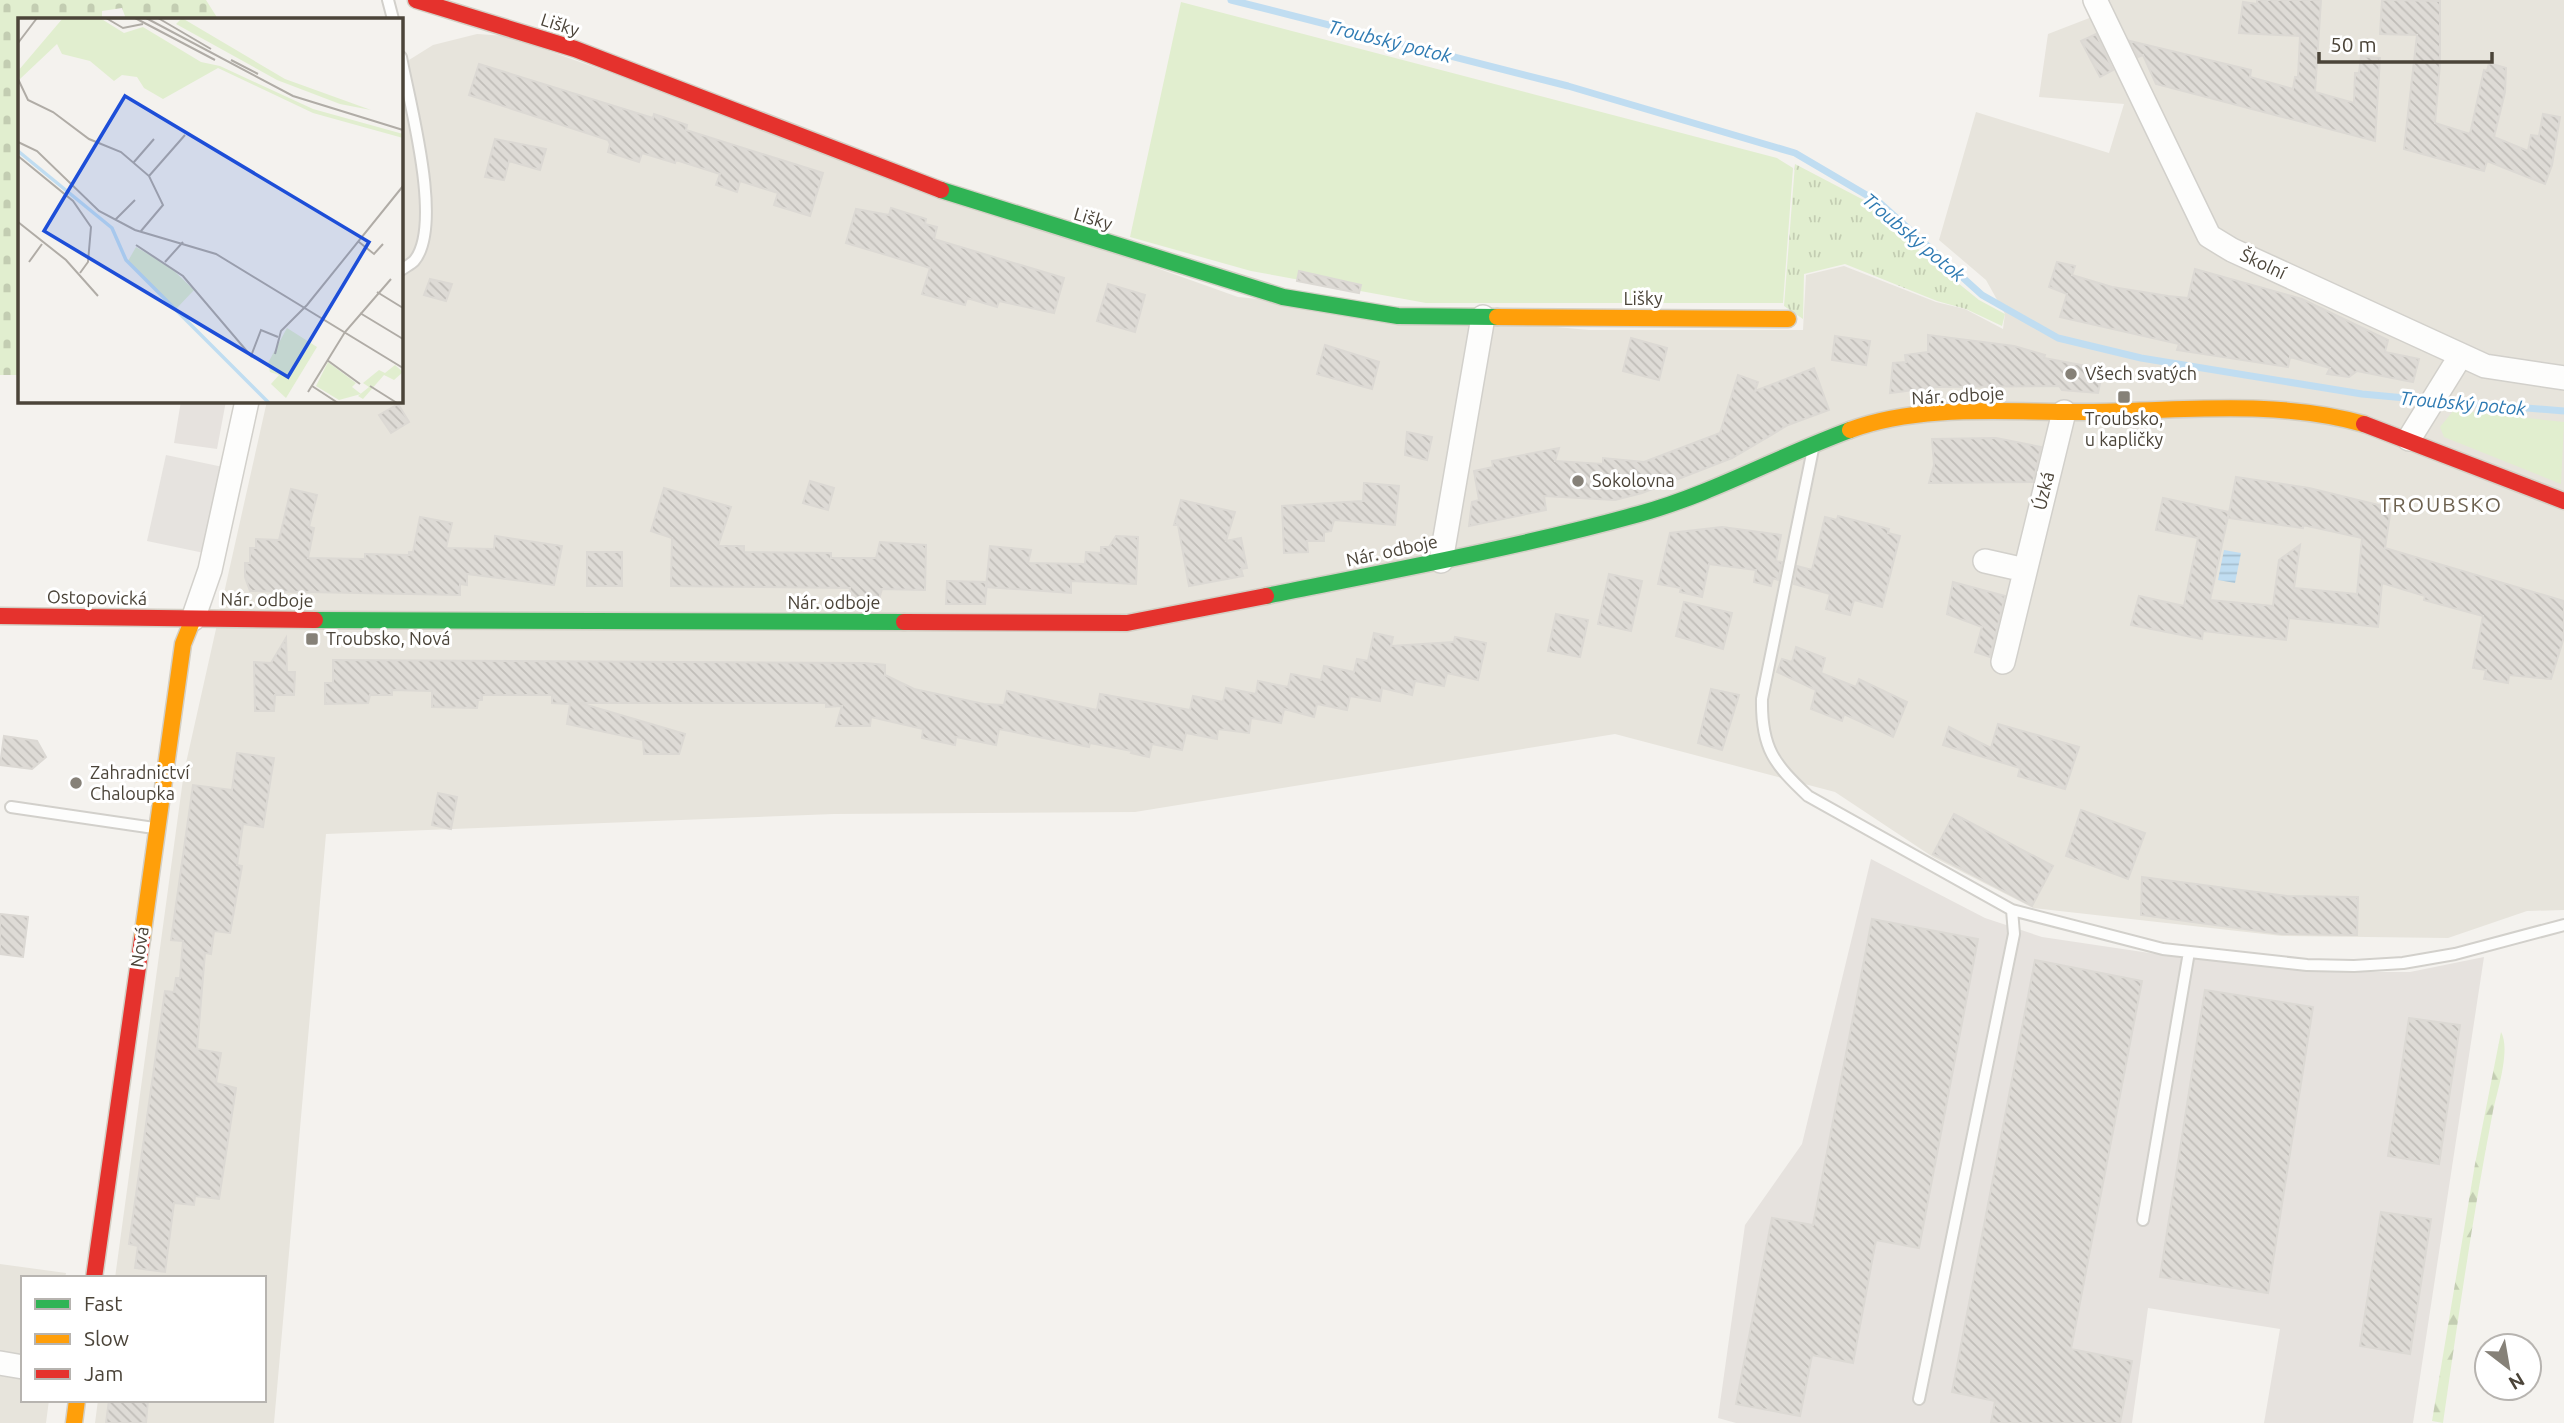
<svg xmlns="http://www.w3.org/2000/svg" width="2564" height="1423" viewBox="0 0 2564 1423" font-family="Ubuntu,sans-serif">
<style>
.residential{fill:#e7e4dc}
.industrial{fill:#e6e2de}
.grass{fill:url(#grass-tufts)}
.forest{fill:url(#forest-firs)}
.cemetery{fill:url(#cemetery-stones)}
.pitch{fill:#e1eecf}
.parking{fill:#e6e3df}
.water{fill:url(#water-rules)}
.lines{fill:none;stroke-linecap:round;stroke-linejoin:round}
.stream{stroke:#c0ddf1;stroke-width:7}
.building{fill:url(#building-back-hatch);stroke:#dcd9d4;stroke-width:2}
.lane-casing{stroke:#d2d0cb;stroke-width:14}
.street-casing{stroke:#d2d0cb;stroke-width:26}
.fast-casing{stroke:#d3cfc5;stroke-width:19}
.slow-casing{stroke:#d3cfc5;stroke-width:19}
.jam-casing{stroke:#d3cfc5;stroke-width:19}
.lane{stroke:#fdfdfc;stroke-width:10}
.street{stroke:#fdfdfc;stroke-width:23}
.fast{stroke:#30b455;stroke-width:16}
.slow{stroke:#ff9f0a;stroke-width:16}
.jam{stroke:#e5322d;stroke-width:16}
.poi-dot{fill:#868178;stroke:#fff;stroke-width:2.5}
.labels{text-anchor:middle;stroke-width:6;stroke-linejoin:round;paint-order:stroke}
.street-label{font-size:18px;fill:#4b4439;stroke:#fff}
.poi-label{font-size:18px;fill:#4b4439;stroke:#fff;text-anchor:start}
.water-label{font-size:19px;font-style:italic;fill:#2e7ab2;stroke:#fff}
.quarter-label{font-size:21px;letter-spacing:2px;fill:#6e6250;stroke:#fff}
.inset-river{fill:none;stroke:#c0ddf1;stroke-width:3.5}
.inset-road{fill:none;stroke:#b0aca6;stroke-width:2}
.view{fill:#1d4ed8;fill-opacity:0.15;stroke:#1d4ed8;stroke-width:3.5}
.inset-edge{fill:none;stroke:#4b4439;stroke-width:3.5}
</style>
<defs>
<pattern id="grass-tufts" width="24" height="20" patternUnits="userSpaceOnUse" patternTransform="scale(1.75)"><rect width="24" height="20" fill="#e1eecf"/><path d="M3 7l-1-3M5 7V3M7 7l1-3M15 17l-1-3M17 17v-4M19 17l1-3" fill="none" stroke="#c3cdb2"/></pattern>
<pattern id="forest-firs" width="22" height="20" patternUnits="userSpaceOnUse" patternTransform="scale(1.75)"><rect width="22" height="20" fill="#e1eecf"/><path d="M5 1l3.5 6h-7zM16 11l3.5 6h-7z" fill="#c3cdb2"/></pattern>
<pattern id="cemetery-stones" width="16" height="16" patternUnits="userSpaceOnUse" patternTransform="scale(1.75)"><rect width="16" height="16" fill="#e1eecf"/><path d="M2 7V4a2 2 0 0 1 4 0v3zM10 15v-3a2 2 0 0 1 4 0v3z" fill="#c3cdb2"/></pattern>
<pattern id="water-rules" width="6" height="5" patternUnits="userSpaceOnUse" patternTransform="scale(1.75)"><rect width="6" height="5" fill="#c0ddf1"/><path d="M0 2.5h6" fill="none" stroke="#a6bfcf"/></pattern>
<pattern id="building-back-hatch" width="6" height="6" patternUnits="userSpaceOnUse" patternTransform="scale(1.75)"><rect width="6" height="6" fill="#dedbd6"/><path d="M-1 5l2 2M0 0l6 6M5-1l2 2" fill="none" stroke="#c0bdb8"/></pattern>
</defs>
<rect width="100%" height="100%" fill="#f4f2ee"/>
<!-- residential -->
<path class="residential" d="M2086 0H2564V910L2527 911 2448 938 2282 936 2033 908 1933 857 1835 792 1615 734 1135 812 834 814 326 834 274 1423H95L98 1400H264V1278H115L184 772 267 401H401V65L433 45 477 34 507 36 1238 297 1589 330H1803L1806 275 1844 266 1936 302 1965 309 2003 329 2005 314 1986 280 1939 240 1976 112 2109 153 2124 104 2039 97 2048 34 2092 17Z
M0 1264 66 1273 65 1278H23V1400H49L46 1423H0Z"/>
<!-- industrial -->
<path class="industrial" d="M181 401H226L217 449 174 443Z
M1871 859 1985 918 2042 937 2163 955 2326 972H2410L2484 957 2413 1423H2264L2280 1329 2148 1308 2132 1423H1736L1718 1418 1745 1225 1802 1144Z"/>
<!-- grass -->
<path class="grass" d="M1795 164 1879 208 1926 257 1979 300 2005 314 2002 326 1966 309 1937 301 1845 264 1804 274 1803 319 1784 306Z"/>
<!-- forest -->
<path class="forest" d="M2501 1032C2511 1049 2497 1092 2493 1111 2473 1214 2458 1319 2443 1423L2432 1421 2475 1164Z"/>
<!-- cemetery -->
<path class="cemetery" d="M0 0H206L218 19H126L122 8 102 11V19H19V375H0Z"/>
<!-- pitch -->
<path class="pitch" d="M1181 2 1777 158 1793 168 1783 303H1426L1251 271 1130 237Z
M2454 410 2564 422 2561 484 2444 437 2440 427Z"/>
<!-- parking -->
<path class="parking" d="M166 455 223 467 204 553 147 541Z"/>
<!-- water -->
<path class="water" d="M2224 550 2241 553 2235 583 2218 580Z"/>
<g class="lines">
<!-- stream -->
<path class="stream" d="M1231 0 1568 86 1795 153 1880 203 1982 295 2058 338 2141 358 2362 394 2427 400
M2439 401 2564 411"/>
</g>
<!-- building -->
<path class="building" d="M2257 0H2321L2315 92 2354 103 2355 73H2359L2361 56 2380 58 2375 141 2156 84 2143 55 2138 57 2130 41 2251 70 2250 77 2293 89 2295 77H2298L2300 36 2239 33 2243 2 2257 4Z
M2382 0 2440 1V64L2435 123 2470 134 2484 70 2487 71 2489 63 2506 68 2505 92 2494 137 2528 151 2531 135 2539 136 2543 114 2560 117 2552 165 2545 184 2487 161 2484 171 2404 149 2417 35 2380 34Z
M2096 34 2113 70 2100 77 2081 41Z
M479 64 653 118 654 114 687 125 686 130 823 173 810 216 774 205 778 193 740 181 737 192 716 185 720 174 676 160 675 163 642 153 639 162 608 152 610 144 608 140 469 95Z
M495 139 546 149 540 170 509 161 504 180 485 177Z
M891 208 926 219 925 224 937 227 934 239 1064 278 1054 313 999 301 997 307 967 298 965 305 922 294 930 268 846 243 856 209 889 215Z
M2057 262 2075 266 2072 275 2112 287 2168 296 2188 298 2195 269 2302 299 2388 340 2385 352 2419 359 2413 382 2357 371 2349 377 2327 374 2330 368 2290 357 2288 367 2177 350 2179 344 2060 317 2067 294 2049 287Z
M1299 271 1361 285 1359 293 1297 281Z
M430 279 452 284 446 301 424 295Z
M1108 284 1145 295 1135 332 1097 321Z
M1928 335 2014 346 2045 355 2044 358 2103 369 2098 393 2062 390 2059 386 1937 387 1890 393 1893 363 1906 362 1905 355 1928 352Z
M1835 336 1870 341 1866 365 1832 360Z
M1631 338 1667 348 1659 380 1623 371Z
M1325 345 1379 362 1372 389 1317 374Z
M1814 368 1829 410 1788 425 1732 458 1642 493 1615 500 1544 496 1546 510 1469 526 1472 502 1479 500 1474 471 1493 467 1492 461 1559 448 1555 461 1603 464V458L1644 462 1720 433 1738 375 1758 382 1755 391Z
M398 404 409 422 391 433 379 415Z
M1407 432 1432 437 1427 460 1405 455Z
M1996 438 2041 447 2033 482 1929 483 1934 465 1932 439Z
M2236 477 2309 488 2391 508 2385 548 2564 601V637L2551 679 2509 675 2508 683 2484 679 2486 670 2473 668 2483 616 2424 600 2425 596 2382 583 2378 627 2289 618 2286 640 2203 631 2202 639 2131 625 2139 596 2184 606 2198 538 2156 530 2163 498 2229 512 2210 600 2273 606 2279 560 2300 545 2294 588 2357 594 2362 538 2303 525V528L2228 518Z
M810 481 834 488 828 510 803 503Z
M1364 483 1399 486 1395 525 1334 520 1331 531 1324 532V541H1307L1308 552 1284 553 1282 506 1363 501Z
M664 488 731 507 718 546H744V552L831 553V558H876L880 542 926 545 925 590 882 589 879 599H849L850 588 671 586 672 538 651 531Z
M291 489 317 495 309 527 314 528 308 558 365 559V554L409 555V552H413L420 517 452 523 446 548 494 549 495 536 562 546 554 585 467 574V585L460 584V595L250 591 245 577V563H250V548H256V539L279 540Z
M1181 500 1235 512 1226 541 1241 538 1247 568 1241 569 1243 576 1189 586 1178 525H1174Z
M1838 516 1889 529 1888 533 1900 536 1882 607 1854 600 1850 615 1826 609 1830 594 1794 584 1797 566 1812 570 1825 517 1837 520Z
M1722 527 1781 535 1776 561 1782 562 1778 580 1773 578 1771 586 1754 582 1756 570 1709 564 1702 597 1680 592 1681 588 1658 584 1670 533Z
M1116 536 1138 537 1136 584 1071 581V593L986 587 990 546 1031 550 1028 563 1085 564 1086 552 1101 553V547H1109Z
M587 552H622V586H587Z
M1609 574 1642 581 1631 631 1598 624Z
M947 581 987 582 985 604H946Z
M1953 582 2005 596 1990 657 1975 652 1982 627 1947 614Z
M1684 602 1732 613 1723 649 1676 636Z
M1556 614 1588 620 1580 657 1548 651Z
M1374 633 1393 637 1391 646 1454 642 1455 637 1486 643 1478 680 1447 673 1444 686 1415 681 1412 695 1382 688 1380 701 1350 696 1347 710 1317 704 1314 717 1284 709 1281 723 1251 718 1249 733 1218 729 1217 739 1186 733 1182 750 1152 744 1149 757 1131 753 1132 751 1090 743 1089 747 999 729 996 745 956 737 955 745 922 738 923 729 871 717 870 726H836L842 706 826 707V703H580L685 734 679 754H644L643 740 567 724 570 704 552 703V695H482V700H478L477 708 432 707V691L392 690V695H370L368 703 325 704V683H333V660L865 663 885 665V675L914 689 984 704 1004 705 1007 691 1097 710 1100 694 1190 710 1193 696 1223 702 1226 688 1256 694 1258 681 1288 687 1291 674 1321 680 1324 666 1354 672 1357 659 1368 661Z
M286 638 287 672H295L294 695H275L274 711H255L254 662 271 663Z
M1796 647 1825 658 1821 673 1856 687 1859 679 1907 702 1893 737 1844 714 1842 721 1811 709 1816 690 1777 672 1782 659 1792 662Z
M1711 689 1739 695 1722 750 1698 743Z
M1998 724 2079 747 2065 789 2018 776 2020 768 1943 745 1949 727 1991 748Z
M4 736 37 741 46 757 32 769 0 765Z
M237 753 274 758 263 827 243 824 237 865 242 866 230 933 214 931 211 954 205 953 197 1049 221 1053 216 1083 236 1088 219 1199 195 1196 194 1205 174 1203 165 1272 135 1268 138 1246 129 1244 165 991 174 992 176 978H180L183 941 171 940 193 785 232 790Z
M438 793 457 797 451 829 432 825Z
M2081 810 2145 833 2128 879 2066 856Z
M1954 814 2053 866 2032 906 1933 854Z
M2142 877 2287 896 2358 897 2357 935 2281 934 2141 915Z
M0 914 28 917 23 957 0 954Z
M1872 919 1978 939 1919 1248 1876 1240 1853 1363 1812 1355 1800 1416 1736 1404 1772 1218 1813 1225Z
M2035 960 2142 981 2071 1349 2132 1361 2120 1423H1991L1995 1401 1952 1392Z
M2205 990 2313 1007 2268 1293 2160 1277Z
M2409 1018 2460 1025 2439 1164 2388 1156Z
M2381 1212 2431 1219 2410 1354 2360 1346Z
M109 1400H148L146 1423H106Z"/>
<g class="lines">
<defs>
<path id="lane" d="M388 0 393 19
M401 57C409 101 444 226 414 261 411 264 405 267 401 270
M1813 449 1762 699C1761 748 1774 764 1808 796L2012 910 2163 949 2307 965 2354 966 2403 963 2455 954 2564 925
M11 807 154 828
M2143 1220 2189 952
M1919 1399 2014 934 2012 910"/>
<path id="street" d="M2095 0 2209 236 2232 250 2485 366 2564 378
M2409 439 2461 355
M1441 561 1483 317
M1985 561 2025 570
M193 619 210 570 247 401
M2003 662 2064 412
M0 1363 23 1367"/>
<path id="fast" d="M941 190 1283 297 1398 316 1497 317
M1266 596C1390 571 1516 548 1639 514 1712 494 1779 456 1850 430
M315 620 904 622"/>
<path id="slow" d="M1497 317 1788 319
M1850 430C1923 403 2011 413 2088 412 2178 411 2277 399 2364 424
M142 939 183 644 193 619
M74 1423 77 1400"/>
<path id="jam" d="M416 0 575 49 941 190
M2364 424 2564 501
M0 616 315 620
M904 622 1127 623 1266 596
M94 1278 142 939"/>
</defs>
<!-- lane casing -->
<use href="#lane" class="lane-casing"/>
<!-- street casing -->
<use href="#street" class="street-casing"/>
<!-- fast casing -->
<use href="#fast" class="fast-casing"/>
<!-- slow casing -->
<use href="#slow" class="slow-casing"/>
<!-- jam casing -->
<use href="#jam" class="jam-casing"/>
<!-- lane -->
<use href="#lane" class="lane"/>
<!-- street -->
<use href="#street" class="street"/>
<!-- fast -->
<use href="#fast" class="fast"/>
<!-- slow -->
<use href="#slow" class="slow"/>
<!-- jam -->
<use href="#jam" class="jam"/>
</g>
<!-- markers -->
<g class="poi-dot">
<circle cx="2071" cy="374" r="7"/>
<rect x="2117" y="390" width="14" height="14" rx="3.5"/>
<circle cx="1578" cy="481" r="7"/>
<rect x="305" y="632" width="14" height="14" rx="3.5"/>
<circle cx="76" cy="783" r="7"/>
</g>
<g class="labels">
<!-- street labels -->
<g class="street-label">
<text transform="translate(560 25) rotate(18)" y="6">Lišky</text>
<text transform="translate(1093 219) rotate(17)" y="6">Lišky</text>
<text transform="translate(2263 264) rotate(25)" y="6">Školní</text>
<text x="1643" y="305">Lišky</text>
<text transform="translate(1958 396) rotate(-3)" y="6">Nár. odboje</text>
<text transform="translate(2044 491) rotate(-76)" y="6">Úzká</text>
<text transform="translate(1392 551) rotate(-12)" y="6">Nár. odboje</text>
<text transform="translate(97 598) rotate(1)" y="6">Ostopovická</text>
<text transform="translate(267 600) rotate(1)" y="6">Nár. odboje</text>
<text x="834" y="609">Nár. odboje</text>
<text transform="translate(140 947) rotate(-82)" y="6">Nová</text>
</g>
<!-- poi labels -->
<g class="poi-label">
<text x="2085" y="380">Všech svatých</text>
<text x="2124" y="425" text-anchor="middle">Troubsko,<tspan x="2124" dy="21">u kapličky</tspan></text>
<text x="1592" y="487">Sokolovna</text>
<text x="326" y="645">Troubsko, Nová</text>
<text x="90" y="779">Zahradnictví<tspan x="90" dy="21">Chaloupka</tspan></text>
</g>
<!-- water labels -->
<g class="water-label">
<text transform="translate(1390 41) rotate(14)" y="7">Troubský potok</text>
<text transform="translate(1914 237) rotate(40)" y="7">Troubský potok</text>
<text transform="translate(2463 403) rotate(5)" y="7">Troubský potok</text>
</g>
<!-- quarter labels -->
<g class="quarter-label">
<text x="2441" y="512">TROUBSKO</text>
</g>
</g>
<!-- overview -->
<g transform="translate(18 18)">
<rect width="385" height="385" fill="#f4f2ee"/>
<path d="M45 0H82L106 15 125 9 183 44 202 48 295 91 385 116V120L295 95 200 50 145 81 126 70 119 59 104 57 96 63 72 43 44 36 39 26 2 61 0 53ZM377 347 385 354 376 362 366 357 345 381 340 378 351 369 345 365 361 352 367 355Z" fill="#e1eecf"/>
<path d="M164 0 267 61 353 92 322 86 259 62 158 6Z" fill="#e1eecf"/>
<path d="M269 310 299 329 268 380 253 366 261 357 252 354 250 345Z" fill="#e1eecf"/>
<path d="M310 344 338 365 334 369 343 376 321 382 298 368Z" fill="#e1eecf"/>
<path d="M118 229 152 249 176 272 158 291 110 243Z" fill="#e1eecf"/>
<path class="inset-river" d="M0 133 94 210 108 242 251 385"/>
<path class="inset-road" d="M88 0 105 10 125 6M117 0 197 42M128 0 275 78 385 112M140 0 193 31M0 25 19 0M213 42 240 56M0 61 10 82 35 94 71 121 103 134 131 158 145 187 123 213M0 124 19 133 81 193 117 212 198 236 385 350M0 138 55 183 73 209 70 244 62 255M116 144 136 121M131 158 167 117M97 202 117 182M0 204 48 242 80 278M341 224 356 236 365 226M118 227 165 258 233 338 243 312 260 319M11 244 24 226M147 244 165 224M359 274 385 290M342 295 385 321M257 336 263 313 289 287 385 168M309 342 342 366M294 368 320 385M352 368 379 385M290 374 327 314 373 261"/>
<path class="view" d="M107 78 351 224 270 359 26 213Z"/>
<rect width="385" height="385" class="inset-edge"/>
</g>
<!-- legend -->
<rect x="21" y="1276" width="245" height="126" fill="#ffffff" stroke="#b7b4b0" stroke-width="2"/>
<rect x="35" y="1299" width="35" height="10" fill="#30b455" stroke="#b7b4b0" stroke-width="2"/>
<text x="84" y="1311" font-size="21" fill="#4b4439">Fast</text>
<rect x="35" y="1334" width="35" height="10" fill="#ff9f0a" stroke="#b7b4b0" stroke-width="2"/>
<text x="84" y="1346" font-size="21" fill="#4b4439">Slow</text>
<rect x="35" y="1369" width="35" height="10" fill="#e5322d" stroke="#b7b4b0" stroke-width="2"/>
<text x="84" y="1381" font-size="21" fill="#4b4439">Jam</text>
<!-- north arrow -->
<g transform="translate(2508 1367) rotate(149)"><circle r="33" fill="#ffffff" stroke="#b7b4b0" stroke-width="2"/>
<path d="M0-5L12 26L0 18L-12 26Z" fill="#868178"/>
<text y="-10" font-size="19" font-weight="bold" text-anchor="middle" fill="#4b4439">N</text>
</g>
<!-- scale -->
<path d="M2319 52v10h173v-10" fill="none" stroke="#4b4439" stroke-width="3.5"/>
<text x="2330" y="52" font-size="21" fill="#4b4439" stroke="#ffffff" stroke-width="5" paint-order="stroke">50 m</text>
</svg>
